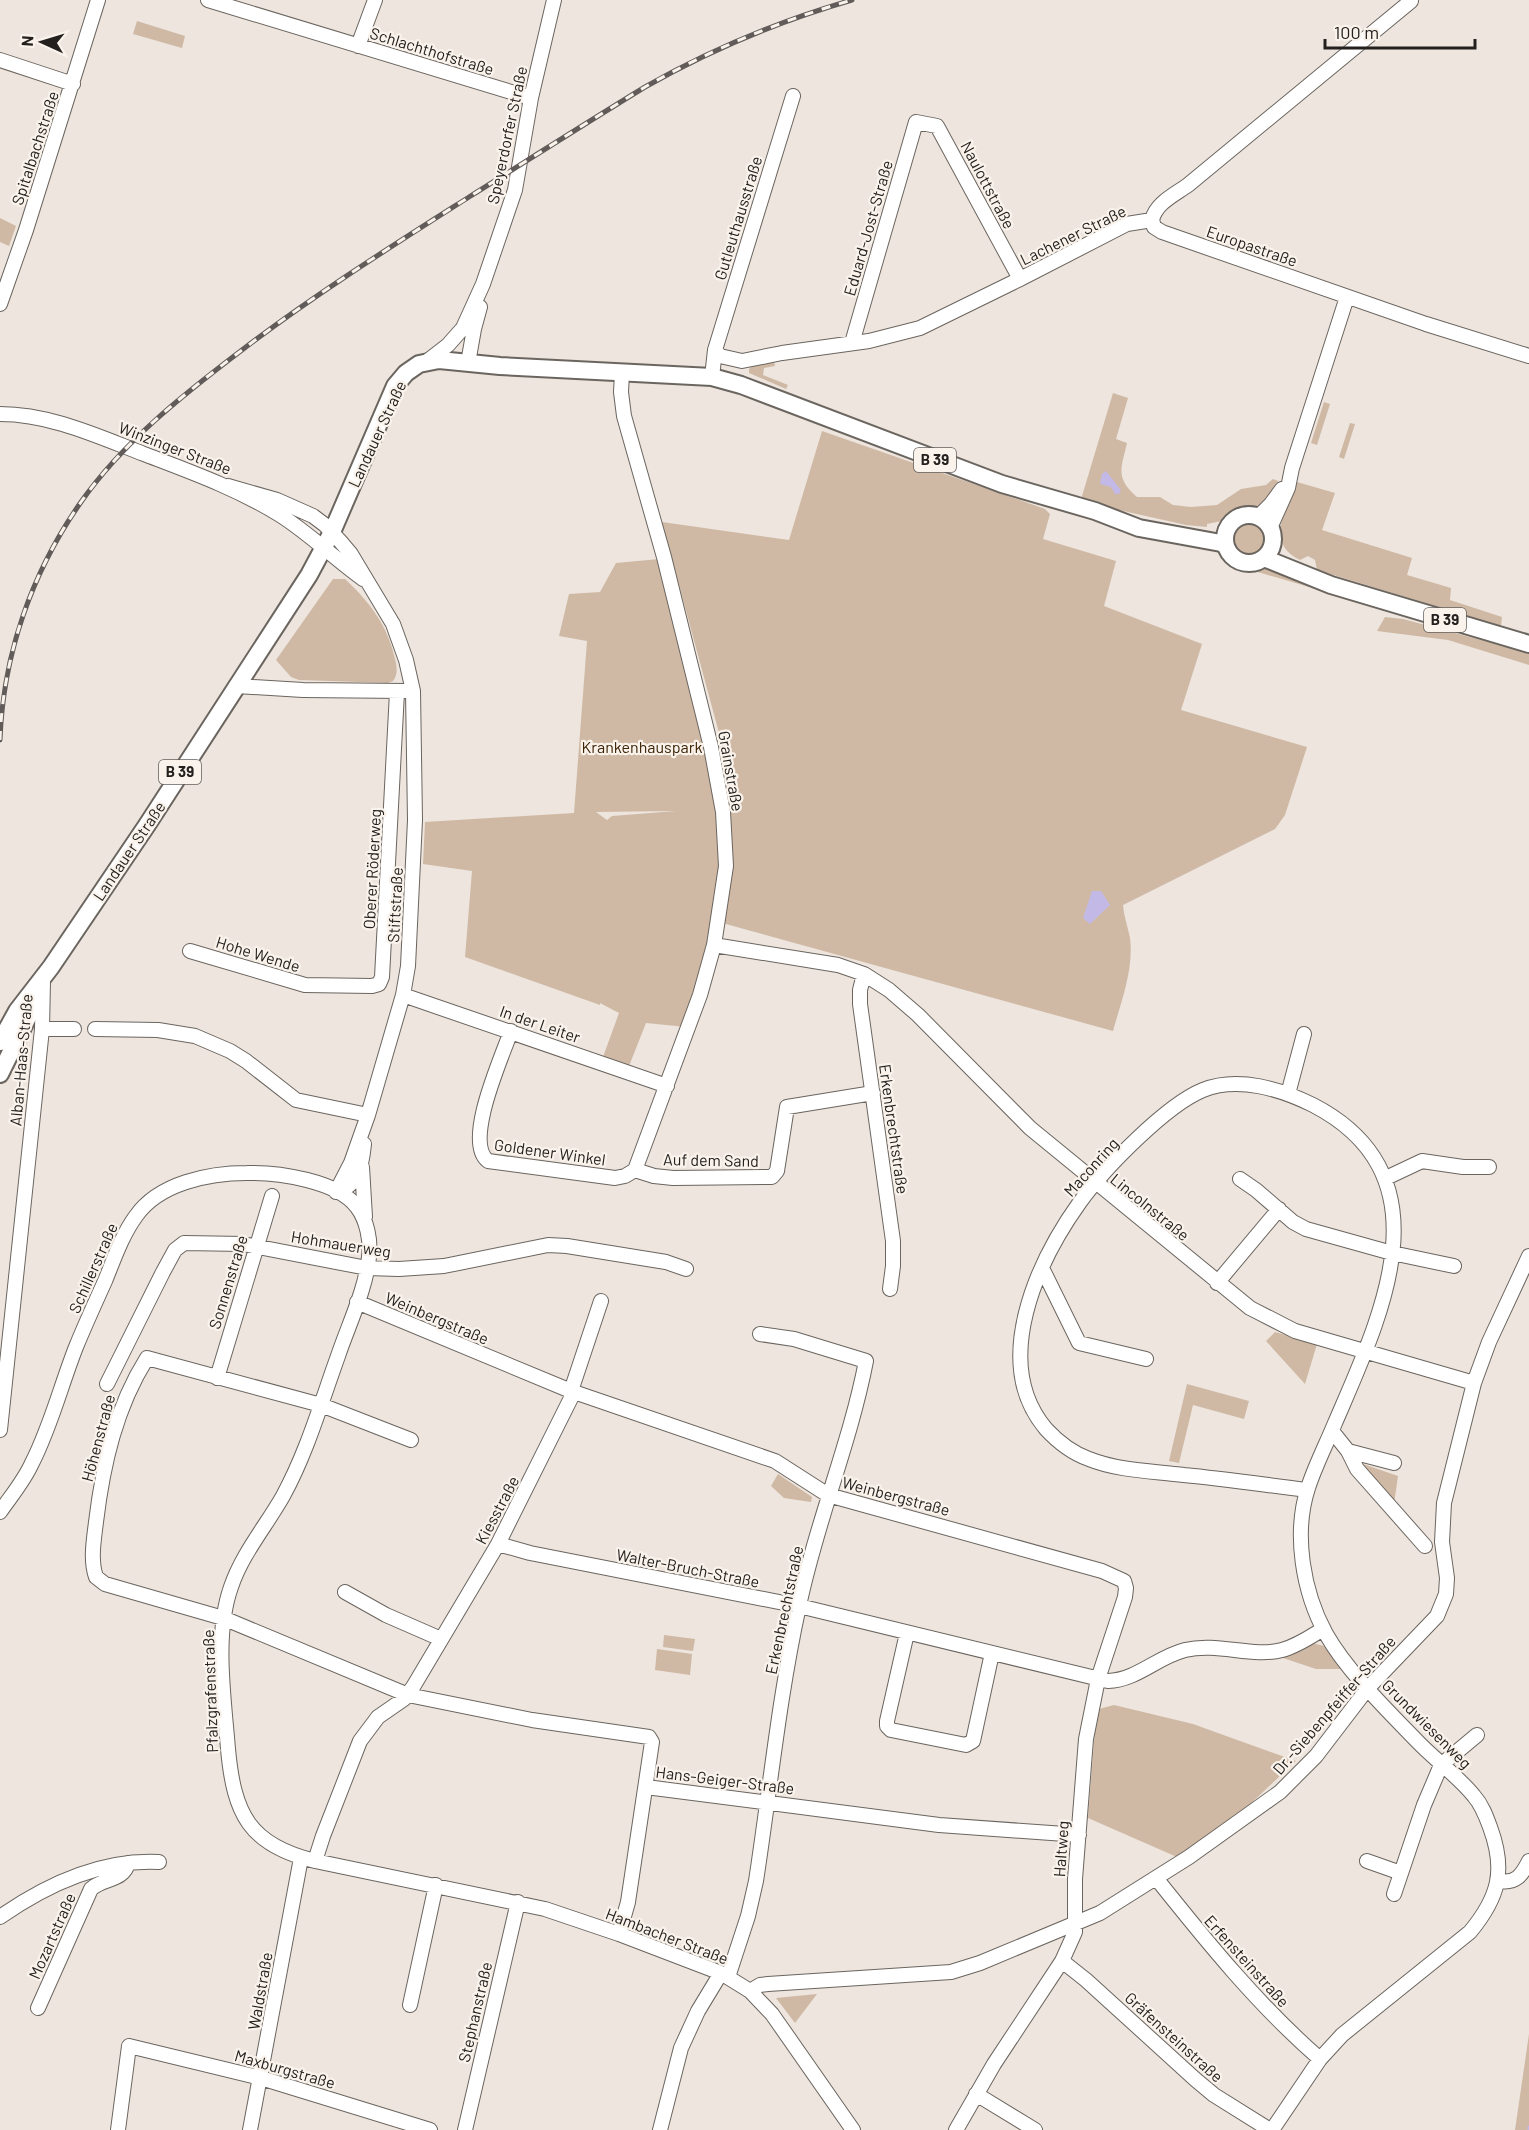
<svg xmlns="http://www.w3.org/2000/svg" width="1529" height="2130" viewBox="0 0 1529 2130" font-family="Barlow,sans-serif">
<style>
.green{fill:#cfb9a4;fill-rule:evenodd}
.water{fill:#c3b9e6}
.lines{fill:none;stroke-linecap:round;stroke-linejoin:round}
.stream{stroke:#c3b9e6;stroke-width:3}
.minor-casing{stroke:#6b655f;stroke-width:16}
.major-casing{stroke:#6b655f;stroke-width:20}
.minor{stroke:#fff;stroke-width:14}
.major{stroke:#fff;stroke-width:16}
.rail-casing{stroke:#615c59;stroke-width:5}
.rail{stroke:#faf3ec;stroke-width:3;stroke-dasharray:9;stroke-linecap:butt}
.labels{text-anchor:middle;stroke-width:4.5;stroke-linejoin:round;paint-order:stroke}
.shield{fill:#faf3ec;stroke:#645f5c;stroke-width:1.5}
.shield-label{font-size:15px;font-weight:bold;fill:#23201e}
.street-label{font-size:16px;fill:#23201e;stroke:#faf3ec}
.park-label{font-size:16px;fill:#3c2306;stroke:#faf3ec}
</style>
<rect width="100%" height="100%" fill="#ede5de"/>
<!-- green -->
<path class="green" d="M137 21 185 36 182 48 133 34Z
M0 218 16 226 9 246 0 242Z
M774 362 775 366 764 368 763 375 788 385 786 389 749 373V369L753 365Z
M1113 393 1128 398 1116 439 1127 443C1121 469 1115 478 1137 497H1160L1173 505 1191 507 1217 505 1241 489 1266 485 1273 479 1278 481 1265 502 1257 507 1238 509 1222 521 1207 524V527L1186 525 1083 502 1082 496Z
M1324 402 1330 404 1317 445 1311 443Z
M1350 423 1355 424 1344 459 1339 457Z
M822 431 1045 509 1050 514 1043 539 1116 561 1104 606 1202 644 1181 710 1307 747 1285 815 1275 829 1123 905C1124 917 1128 927 1130 938 1134 969 1121 1002 1113 1031L715 921 686 1027 646 1023 629 1066 603 1057 619 1013 600 1003V1005L465 957 472 871 423 864 425 822 574 813 587 641 559 636 569 594 600 592 616 563 659 559 707 747 715 809 732 810 722 744 662 522 789 540ZM676 811 612 816 607 820 596 812Z
M1297 482 1335 493 1322 530 1412 558 1407 575 1451 588 1450 600 1502 617 1501 626 1317 570 1315 560 1308 556 1300 560C1264 543 1286 508 1297 482Z
M1232 539a18 18 0 1 1 36 0a18 18 0 1 1-36 0Z
M1268 563 1333 594 1251 570 1256 566Z
M333 579H345C369 601 388 626 395 659 397 667 398 675 393 681L388 683 299 680 291 677 276 660Z
M1385 617 1403 619 1529 653V665L1448 640 1377 631Z
M1275 1332 1317 1344 1305 1384 1266 1341Z
M1187 1384 1249 1401 1244 1419 1193 1405 1179 1463 1169 1461Z
M1360 1463 1398 1476 1394 1504Z
M778 1474 812 1497 811 1502 784 1498 771 1486Z
M664 1635 695 1639 693 1651 663 1647Z
M1312 1643 1324 1646 1341 1669H1316L1280 1657Z
M657 1649 692 1654 690 1675 655 1670Z
M1114 1705 1193 1724 1296 1761 1230 1823 1177 1857 1088 1818 1095 1729 1099 1709Z
M817 1994 795 2023 776 1998Z
M1529 2034V2130H1515Z"/>
<!-- water -->
<path class="water" d="M1106 471 1121 490 1119 494H1115L1111 487 1100 484 1102 474Z
M1092 891H1101L1110 905 1090 924 1083 918Z"/>
<g class="lines">
<!-- stream -->
<path class="stream" d="M1529 2130V2127"/>
<defs>
<path id="minor" d="M208 0 531 98
M358 46 375 0
M0 60 73 84
M1152 220 1154 227 1162 232 1426 324 1529 356
M1152 220C1156 203 1174 195 1188 185L1411 1
M0 304 26 230 98 0
M852 343 916 122 937 126 1020 279
M715 350 720 356 742 361 782 353 869 341 920 328 1020 279 1127 224 1152 220
M426 362 448 345 463 328 483 284 515 190 531 98 554 0
M468 363 474 329 480 307
M622 373 621 392 624 416 664 557 711 747 723 812 726 866 714 945 700 995 635 1170
M712 377 715 350 793 96
M0 414C50 414 97 436 144 454 191 472 236 488 280 515 310 534 335 559 363 579
M228 486 277 500 313 516 325 525 340 541 351 554 393 624 406 660 413 691 415 820 408 966 403 995 368 1115 351 1163 336 1192
M1258 517 1271 504 1282 489
M1270 528 1288 488 1292 468 1347 297
M236 686 303 690 405 691
M714 945 838 965 864 974 889 990 918 1015 1030 1128 1250 1308 1295 1331 1474 1383
M190 951 305 985 372 986 379 984 382 977 397 692
M864 974 860 990V1004L893 1241V1266L890 1289
M403 995 667 1086
M42 1029H74
M95 1029 158 1030 195 1036 230 1051 246 1061 296 1100 368 1115
M511 1031C502 1057 463 1142 488 1161L615 1178 625 1176 635 1170
M1288 1094 1304 1034
M362 1167 365 1217
M635 1170 654 1176 673 1178 772 1177 777 1171 787 1107 873 1093
M1386 1178 1422 1161 1463 1167H1489
M1240 1179 1256 1190 1293 1222 1306 1229 1392 1253 1454 1266
M336 1192C359 1186 362 1164 364 1144
M1042 1268 1079 1343 1146 1359
M1217 1283 1279 1209
M357 1302 571 1391 775 1461 828 1495 1102 1571 1124 1581 1126 1588 1125 1597 1098 1679 1086 1739 1075 1879V1932L1062 1961 994 2064 956 2130
M217 1378 272 1196
M107 1384 163 1272 175 1250 184 1243 243 1244 367 1268 399 1269 444 1266 548 1245 567 1246 666 1262 686 1269
M571 1391 601 1301
M0 1430 42 1029 43 981
M1332 1431 1348 1451 1357 1469 1425 1546
M411 1440 321 1405 147 1358C116 1407 103 1464 96 1522 94 1539 90 1560 96 1577L105 1584 223 1618 408 1695 532 1720 649 1737 652 1742 628 1902 619 1934
M1348 1451 1394 1463
M0 1512C11 1496 24 1481 32 1463 51 1426 61 1385 76 1347 85 1325 95 1303 105 1281 114 1259 122 1235 136 1216 159 1183 209 1173 247 1173 278 1172 338 1181 357 1207 367 1220 371 1241 369 1257 366 1289 348 1326 338 1356 321 1403 307 1452 283 1496 266 1526 242 1554 231 1587 214 1635 224 1698 228 1749 234 1814 249 1845 315 1861L545 1909 619 1934 721 1973 750 1991 772 2014 853 2130
M498 1544 530 1553 799 1606 1108 1681C1137 1680 1157 1657 1185 1650 1218 1642 1252 1658 1282 1650 1297 1646 1310 1637 1323 1629
M345 1592 386 1615 441 1639
M907 1633 887 1721V1726L891 1730 966 1745 973 1741 992 1653
M646 1787 939 1825 1079 1835
M315 1861 323 1836 360 1741 378 1717 404 1699 413 1687 498 1544 574 1392
M1367 1861 1401 1873
M1156 1878C1207 1942 1258 2005 1320 2059
M1499 1881C1516 1884 1522 1875 1529 1861
M1394 1894 1424 1805 1441 1765 1477 1735
M0 1917C46 1885 102 1859 159 1862
M1062 1961 1086 1980 1196 2080 1214 2095 1270 2130
M728 1977 748 1916 756 1881C770 1790 779 1697 799 1606 816 1523 850 1444 866 1361L794 1339 760 1334
M750 1991 760 1985 768 1984 951 1972 980 1963 1100 1913 1189 1857 1280 1792 1316 1756 1368 1688 1437 1616 1446 1594 1447 1578 1442 1542 1444 1503 1474 1383 1489 1342 1529 1256
M410 2005 436 1885
M38 2008 91 1889C103 1878 124 1881 128 1863
M976 2094 1035 2130
M118 2130 129 2046 261 2078 430 2130
M250 2130 301 1858
M465 2130 518 1902
M660 2130 681 2048 698 2011 721 1973
M1272 2130 1320 2059 1342 2035 1470 1932C1499 1897 1506 1870 1490 1827 1486 1816 1482 1805 1474 1796 1458 1776 1435 1760 1417 1741 1387 1710 1347 1671 1326 1634 1303 1592 1293 1534 1308 1488 1315 1466 1326 1445 1335 1423 1381 1316 1450 1176 1313 1105 1281 1089 1238 1076 1203 1090 1166 1105 1104 1169 1080 1202 1037 1262 990 1363 1046 1429 1058 1442 1072 1453 1089 1459 1119 1471 1153 1471 1184 1475 1225 1479 1266 1485 1307 1490"/>
<path id="major" d="M1225 539a24 24 0 1 1 48 0a24 24 0 1 1-48 0Z
M1264 558 1331 585 1529 644
M0 1042 17 1011 51 967 147 825 309 575 332 532 395 386 406 373 419 364 439 360 500 366 712 377 741 385 1002 484 1095 511 1139 528 1221 543 1226 546
M0 1074 28 1017 37 994"/>
</defs>
<!-- minor casing -->
<use href="#minor" class="minor-casing"/>
<!-- major casing -->
<use href="#major" class="major-casing"/>
<!-- minor -->
<use href="#minor" class="minor"/>
<!-- major -->
<use href="#major" class="major"/>
<defs>
<path id="rail" d="M0 740C3 654 32 572 81 502 123 442 184 394 242 350 314 295 392 246 469 197 528 160 586 123 645 87 710 50 779 21 852 0"/>
</defs>
<!-- rail casing -->
<use href="#rail" class="rail-casing"/>
<!-- rail -->
<use href="#rail" class="rail"/>
</g>
<g class="labels">
<!-- shield labels -->
<g class="shield">
<rect x="914" y="448" width="42" height="24" rx="4.5"/>
<rect x="1424" y="608" width="42" height="24" rx="4.5"/>
<rect x="159" y="760" width="42" height="24" rx="4.5"/>
</g>
<g class="shield-label">
<text x="935" y="465">B 39</text>
<text x="1445" y="625">B 39</text>
<text x="180" y="777">B 39</text>
</g>
<!-- street labels -->
<g class="street-label">
<text transform="translate(432 51) rotate(17)" y="6">Schlachthofstraße</text>
<text transform="translate(507 135) rotate(-78)" y="6">Speyerdorfer Straße</text>
<text transform="translate(35 148) rotate(-72)" y="6">Spitalbachstraße</text>
<text transform="translate(988 185) rotate(62)" y="6">Naulottstraße</text>
<text transform="translate(738 218) rotate(-73)" y="6">Gutleuthausstraße</text>
<text transform="translate(868 228) rotate(-74)" y="6">Eduard-Jost-Straße</text>
<text transform="translate(1073 235) rotate(-26)" y="6">Lachener Straße</text>
<text transform="translate(1252 246) rotate(19)" y="6">Europastraße</text>
<text transform="translate(377 434) rotate(-65)" y="6">Landauer Straße</text>
<text transform="translate(175 448) rotate(21)" y="6">Winzinger Straße</text>
<text transform="translate(731 771) rotate(80)" y="6">Grainstraße</text>
<text transform="translate(129 851) rotate(-56)" y="6">Landauer Straße</text>
<text transform="translate(372 869) rotate(-87)" y="6">Oberer Röderweg</text>
<text transform="translate(395 905) rotate(-87)" y="6">Stiftstraße</text>
<text transform="translate(258 954) rotate(17)" y="6">Hohe Wende</text>
<text transform="translate(540 1024) rotate(19)" y="6">In der Leiter</text>
<text transform="translate(21 1060) rotate(-85)" y="6">Alban-Haas-Straße</text>
<text transform="translate(894 1129) rotate(82)" y="6">Erkenbrechtstraße</text>
<text transform="translate(550 1152) rotate(8)" y="6">Goldener Winkel</text>
<text transform="translate(711 1160) rotate(1)" y="6">Auf dem Sand</text>
<text transform="translate(1091 1167) rotate(-48)" y="6">Maconring</text>
<text transform="translate(1150 1207) rotate(39)" y="6">Lincolnstraße</text>
<text transform="translate(341 1244) rotate(9)" y="6">Hohmauerweg</text>
<text transform="translate(93 1268) rotate(-66)" y="6">Schillerstraße</text>
<text transform="translate(228 1282) rotate(-73)" y="6">Sonnenstraße</text>
<text transform="translate(437 1318) rotate(23)" y="6">Weinbergstraße</text>
<text transform="translate(98 1438) rotate(-75)" y="6">Höhenstraße</text>
<text transform="translate(896 1496) rotate(15)" y="6">Weinbergstraße</text>
<text transform="translate(497 1510) rotate(-62)" y="6">Kiesstraße</text>
<text transform="translate(688 1568) rotate(11)" y="6">Walter-Bruch-Straße</text>
<text transform="translate(784 1610) rotate(-78)" y="6">Erkenbrechtstraße</text>
<text transform="translate(210 1691) rotate(-92)" y="6">Pfalzgrafenstraße</text>
<text transform="translate(1334 1705) rotate(-49)" y="6">Dr.-Siebenpfeiffer-Straße</text>
<text transform="translate(1427 1724) rotate(45)" y="6">Grundwiesenweg</text>
<text transform="translate(725 1780) rotate(7)" y="6">Hans-Geiger-Straße</text>
<text transform="translate(1061 1849) rotate(-86)" y="6">Haltweg</text>
<text transform="translate(52 1936) rotate(-66)" y="6">Mozartstraße</text>
<text transform="translate(667 1936) rotate(21)" y="6">Hambacher Straße</text>
<text transform="translate(1247 1961) rotate(48)" y="6">Erfensteinstraße</text>
<text transform="translate(260 1991) rotate(-80)" y="6">Waldstraße</text>
<text transform="translate(475 2012) rotate(-77)" y="6">Stephanstraße</text>
<text transform="translate(1174 2037) rotate(42)" y="6">Gräfensteinstraße</text>
<text transform="translate(285 2069) rotate(16)" y="6">Maxburgstraße</text>
</g>
<!-- park labels -->
<g class="park-label">
<text x="642" y="753">Krankenhauspark</text>
</g>
</g>
<!-- north arrow -->
<g transform="translate(42 42) rotate(274)" stroke="#faf3ec" stroke-width="4.5" paint-order="stroke">
<path d="M0-4.5L10 22L0 15L-10 22Z" fill="#23201e"/>
<text y="-9" font-size="16" font-weight="bold" text-anchor="middle" fill="#23201e">N</text>
</g>
<!-- scale -->
<path d="M1325 39v9h150v-9" fill="none" stroke="#23201e" stroke-width="3"/>
<text x="1334" y="39" font-size="18" fill="#23201e" stroke="#faf3ec" stroke-width="4.5" paint-order="stroke">100 m</text>
</svg>
